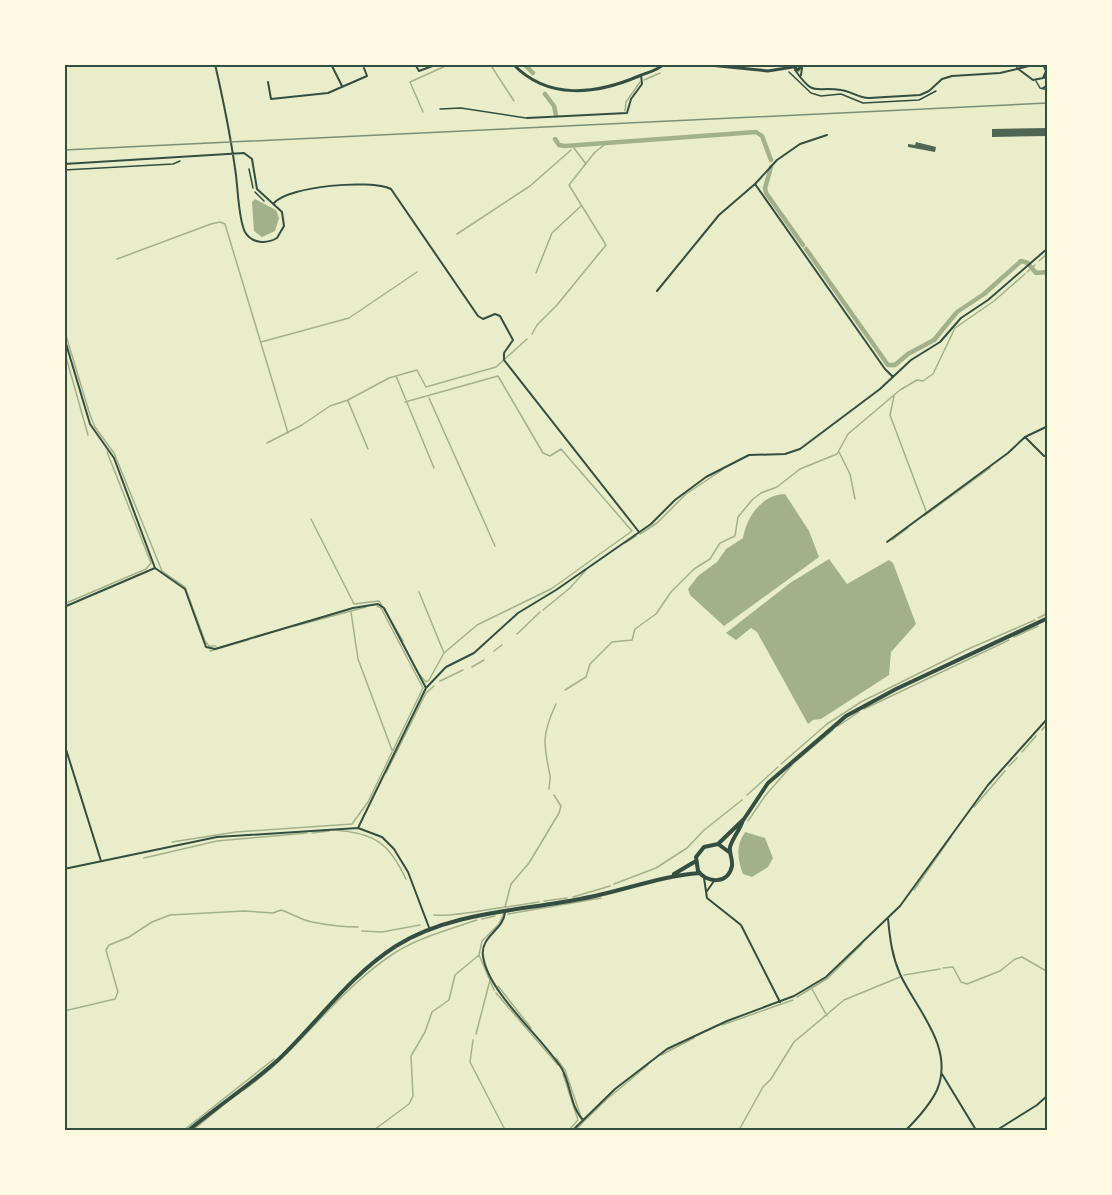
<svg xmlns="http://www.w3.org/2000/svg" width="1112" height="1195" viewBox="0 0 1112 1195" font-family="'Noto Serif',serif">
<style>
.water{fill:#a3b18a}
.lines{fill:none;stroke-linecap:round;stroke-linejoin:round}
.stream{stroke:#a3b18a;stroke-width:1.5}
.canal{stroke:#a3b18a;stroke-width:4.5}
.building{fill:#4f6655}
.path{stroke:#344e41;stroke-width:1.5}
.service{stroke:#344e41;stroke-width:1.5}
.minor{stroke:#344e41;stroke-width:2}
.tertiary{stroke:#344e41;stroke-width:3}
.secondary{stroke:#344e41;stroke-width:4}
.rail{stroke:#7c8e77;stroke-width:1.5}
.neatline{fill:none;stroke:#344e41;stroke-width:2}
</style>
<rect width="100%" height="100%" fill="#e9edc9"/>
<!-- water -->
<path class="water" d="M255 199 276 210 279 218 275 231 262 237 254 231 252 202Z
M785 494 809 531 819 557 724 626 690 595 688 589 698 576 717 562 726 549 743 538C746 518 762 494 785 494Z
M829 559 847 584 889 560 893 563 916 624 891 652 889 675 821 719 813 720 808 724 757 632 751 628 736 640 726 633 790 583Z
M745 832 765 838 773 858 768 867 752 877 743 874C737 858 736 846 745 832Z"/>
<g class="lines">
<!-- stream -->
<path class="stream" d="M421 64 422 66
M490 64 514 101
M644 80 660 73
M625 111 626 102 640 82
M423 112 410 82 450 64
M574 148 586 164
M457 234 530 186 571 150
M117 259 211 224 220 222 225 224 288 433
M1039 261 1048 253
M1027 272 1035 265
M536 273 552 233 581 206
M64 329 90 415 95 427 114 453 162 571 185 587 205 641 209 646H216
M532 334 537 325 557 305 606 245 569 185 595 152 607 143
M261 342 349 318 417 272
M64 350 88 435
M396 376 434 468
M894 396 890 415 926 511
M429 398 495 546
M348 401 368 449
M405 402 498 376 543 453 550 456 561 449 632 531 551 589 477 625 444 653
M267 443 302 425 330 406 348 400 389 378 417 370 426 387 496 367 527 339
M839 452 850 474 855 499
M924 516 990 468
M311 519 354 604 379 601 403 641
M640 534 657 523 686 494 722 470
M892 540 908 528
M625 543 636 536
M419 592 444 653 429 680 426 682 420 675
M64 604 146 569 151 563 107 452
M543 610 570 588 586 570
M351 612 358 659 392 750
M1038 618 1048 613
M295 626 366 607
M517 634 540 612
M1014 637 1038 626
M210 651 248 640
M494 651 502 645
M472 667 484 660
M440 681 463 670
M565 690 586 677 590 664 612 642 632 640 635 629 656 614 671 592 694 569 710 559 720 543 735 536 738 517 752 500 761 493 777 487 800 469 837 454 848 434 900 390 917 380 923 381 933 374 955 328 994 301 1025 274
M864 709 1009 640
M838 726 859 712
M1042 730 1048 723
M1022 752 1036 736
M796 761 833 730
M781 764 827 724 861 702 966 650 1035 620
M1009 766 1017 758
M386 773 426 693 434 686
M549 789C549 784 551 779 550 775 543 743 542 734 556 704
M747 795 778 767
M974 807 1005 771
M748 821 765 796 792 765
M334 830C375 833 389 843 406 879
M312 833 329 831
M172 842 236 832 352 824 368 802 423 688 381 608 377 606
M144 858 217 841 307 833
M614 884 656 868 687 848 703 831 742 800
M914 890 951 837
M573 897 610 886
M544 901 567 898
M505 907 511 884 529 863 559 813 561 806 554 795
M506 907 539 902
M508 914 601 898
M434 915C453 917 484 910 505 907
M482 919 495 916
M362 931 382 932 420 925
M479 955 494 990
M943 968 953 967 961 982 967 984 1000 971 1015 959 1022 957 1048 972
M904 975 940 969
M498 986 531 1028
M812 989 827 1016
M496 993 558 1065
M797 997 828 978 862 944
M64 1011 115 999 118 992 106 950 109 945 129 937 152 922 170 915 244 911 273 913 281 910C291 913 301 920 312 922 327 925 343 927 358 927
M722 1025 793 1000
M476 1034 490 980
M473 1040 470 1062 505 1130
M661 1055 694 1038
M556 1058 565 1070 580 1114
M563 1074 578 1120 569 1130
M244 1090C300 1050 338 989 396 952 421 937 450 929 477 920
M184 1130 274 1059
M193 1130 221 1107
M374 1130 409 1104 413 1096 411 1056 425 1032 432 1012 449 1000 455 975 479 955 482 941 499 924 504 913
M433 1130H438
M575 1130 607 1099 648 1065
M739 1130 763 1087 771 1079 794 1042 844 1000 900 977"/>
<!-- canal -->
<path class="canal" d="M526 66 533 73
M545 94 554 106 556 115
M555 139 559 145 565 146 756 132 762 136 771 160
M771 167 765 188 766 193 803 245
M806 249 888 365H895L908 354 934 340 957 312 984 294 1021 261 1028 263
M1030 266 1036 273 1048 272"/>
</g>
<!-- building -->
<path class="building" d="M1048 128V136L992 137V129Z
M916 142 936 147 935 152 908 147V144L915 145Z"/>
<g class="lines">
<!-- path -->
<path class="path" d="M789 72 811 93 821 96 841 94 863 103 919 100 936 91
M249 169 253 188
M64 170 173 164 180 161
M255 192 264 201"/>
<!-- service -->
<path class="service" d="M1036 81 1040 88 1048 90
M1043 88 1048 85
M440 109 461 108 526 118"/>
<!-- minor -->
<path class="minor" d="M331 64 342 86
M415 64 419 71 438 64
M1017 68 1033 80 1048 77
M795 70C815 98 813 86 841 90 851 91 858 98 869 98L920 95 929 91 942 79 952 76 1000 73 1029 66
M801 75 802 68
M1043 78 1046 71 1043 64
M268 82 271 99 328 93 367 76 364 68
M527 118 627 113 631 99 642 84 641 75
M64 164 244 153 252 159 257 189 282 212 284 226 277 238C267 244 252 244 245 232 238 219 238 185 235 168 230 133 223 99 215 64
M755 184 885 369 893 377
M274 203C289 186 370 179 391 189L478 316 483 319 495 314 500 316 513 340 504 353V360L639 532
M657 291 719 215 755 184 777 160 800 144 827 135
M64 337 90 424 114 458 155 568 185 589 206 647 215 649 353 608 378 604 384 608 426 688
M1048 426 1025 437 1044 456H1048
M887 542 1008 453 1025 437
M64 607 155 568
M64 743 101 861
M358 828 426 688 446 667 474 653 518 613 556 590 651 524 675 500 706 477 749 455 785 454 800 449 880 389 911 360 940 342 961 318 988 300 1048 248
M64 869 217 837 358 828 382 837 394 849 408 872 430 930
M704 878 707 898 741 925 780 1002
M707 891 714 881
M505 912C504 930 480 936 483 956 488 993 542 1037 562 1069 571 1085 570 1106 583 1120
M888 919C890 939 892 956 900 974 916 1009 955 1047 937 1090 930 1105 918 1118 906 1130
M942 1074 976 1130
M573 1130 615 1089 667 1049 727 1021 794 996 826 977 900 906 988 785 1048 718
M997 1130 1037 1105 1048 1095"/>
<!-- tertiary -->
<path class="tertiary" d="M513 64C548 101 597 94 639 76 648 72 657 71 664 64
M699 64 768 71 793 67
M793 66 798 70 803 64"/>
<!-- secondary -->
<path class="secondary" d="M718 844 744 819 768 783 846 716 896 689 1048 618
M729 852 718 844 704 847 696 857 698 871C707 883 728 885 732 866 733 859 729 854 730 847 733 837 740 830 743 820
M674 874 696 861
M189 1130C218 1106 250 1085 278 1060 318 1022 349 976 396 946 450 912 519 911 580 899 621 892 658 876 700 873"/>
<!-- rail -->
<path class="rail" d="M64 150 1048 103"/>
</g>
<!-- border -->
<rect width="1112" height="1195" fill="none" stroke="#fefae0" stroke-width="132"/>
<rect x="66" y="66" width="980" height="1063" class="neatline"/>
</svg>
